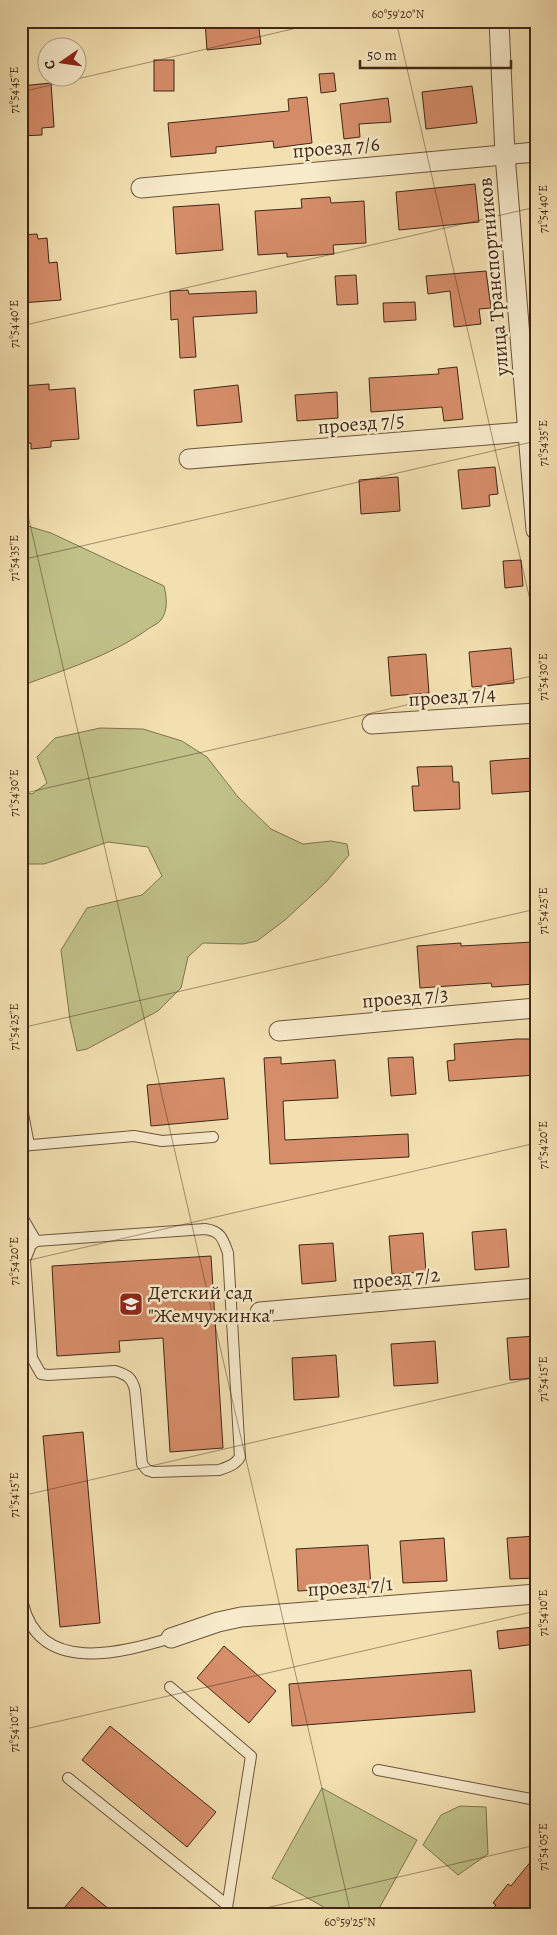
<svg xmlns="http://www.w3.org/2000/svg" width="557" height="1935" viewBox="0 0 557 1935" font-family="Alegreya,serif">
<rect width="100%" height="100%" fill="#f3e0b1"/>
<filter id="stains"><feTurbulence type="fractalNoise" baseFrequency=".004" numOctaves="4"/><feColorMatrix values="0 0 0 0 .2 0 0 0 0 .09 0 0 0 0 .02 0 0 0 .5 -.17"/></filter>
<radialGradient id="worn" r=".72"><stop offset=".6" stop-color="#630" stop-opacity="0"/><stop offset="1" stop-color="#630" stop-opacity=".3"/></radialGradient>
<g fill="#c0c188" stroke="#807450">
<path d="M21,524L51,533L164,586C167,597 168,611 161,620C158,624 152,626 148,629C111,656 63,670 21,686Z"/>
<polygon points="100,728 143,729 182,741 207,757 238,797 271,829 303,844 331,841 347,844 349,855 326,882 285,920 257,941 243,944 203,943 188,957 181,988 158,1011 87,1049 77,1051 70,1020 61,950 87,908 142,895 162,876 148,847 108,842 44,864 21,864 21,792 32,794 47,783 37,757 55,738"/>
<polygon points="322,1788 417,1840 376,1914 336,1914 272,1878"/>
<polygon points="460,1806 486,1807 488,1854 458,1875 423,1845 441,1815"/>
</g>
<g fill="#d68d6a" stroke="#412718">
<polygon points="205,21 258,21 261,44 207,50"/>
<rect x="154" y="60" width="20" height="31"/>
<polygon points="334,73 336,91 321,93 319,74"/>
<polygon points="51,83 54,127 42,128 42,135 21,136 21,86"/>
<polygon points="472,86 477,123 426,129 422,92"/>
<polygon points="307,97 312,143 274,148 273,141 216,147 216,153 171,157 168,123 289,111 288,99"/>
<polygon points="388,98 391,122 359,124 360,137 344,139 340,104"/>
<polygon points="475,184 479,222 399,230 396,192"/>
<polygon points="330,197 331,203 364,201 366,243 333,245 334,254 287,257 287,253 258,255 255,211 302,208 301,199"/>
<polygon points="219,204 223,250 176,254 173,207"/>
<polygon points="37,234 38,239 47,238 49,263 57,262 61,300 21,303 21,235"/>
<polygon points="486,271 491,308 479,309 481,324 454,327 450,291 428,294 426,276"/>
<polygon points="356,275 358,304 337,305 335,276"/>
<polygon points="188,290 189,294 256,291 257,313 193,317 196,357 180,358 178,319 171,320 170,291"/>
<polygon points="415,302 416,320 384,322 383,303"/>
<polygon points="457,367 463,419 444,421 442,407 371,412 369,378 439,374 438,369"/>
<polygon points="49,384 49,390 75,388 79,439 51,441 51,447 31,449 31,443 21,444 21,386"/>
<polygon points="238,385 242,422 197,426 194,390"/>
<polygon points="337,392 338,418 297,421 295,395"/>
<polygon points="495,467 498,494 489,495 490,506 462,509 458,470"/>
<polygon points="398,477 400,511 361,514 359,480"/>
<polygon points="521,560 523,586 505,588 503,561"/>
<polygon points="511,648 514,683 472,687 469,652"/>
<polygon points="426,654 429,693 391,696 388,657"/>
<polygon points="532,758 535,791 492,794 490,761"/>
<polygon points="452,766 453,782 459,782 460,809 414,811 412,786 419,786 417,767"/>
<polygon points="533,942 535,984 492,987 491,983 420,988 417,946 461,943 461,946"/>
<polygon points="517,1039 536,1039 536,1075 449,1081 447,1061 455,1060 454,1044"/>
<polygon points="281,1057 281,1064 335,1060 338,1098 283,1101 285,1140 408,1134 409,1157 270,1164 264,1058"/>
<polygon points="413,1057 416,1094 391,1096 388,1058"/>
<polygon points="224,1078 228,1119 151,1126 147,1085"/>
<polygon points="506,1229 509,1267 475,1270 472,1232"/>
<polygon points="423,1233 426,1272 392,1274 389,1236"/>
<polygon points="333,1243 336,1281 302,1284 299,1245"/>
<polygon points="211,1256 223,1448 170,1452 163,1338 119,1341 120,1352 57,1356 52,1266"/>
<polygon points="536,1336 536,1378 510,1380 507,1338"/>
<polygon points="435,1341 438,1383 394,1386 391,1344"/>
<polygon points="336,1355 339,1397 294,1400 292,1358"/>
<polygon points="83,1432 100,1623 60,1627 43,1436"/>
<polygon points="536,1536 536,1578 510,1579 507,1538"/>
<polygon points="444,1538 447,1581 403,1583 400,1541"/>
<polygon points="368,1545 371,1587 298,1591 296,1549"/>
<polygon points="533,1627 535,1644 499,1649 497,1631"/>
<polygon points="224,1646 276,1691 249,1723 197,1678"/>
<polygon points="471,1670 475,1712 292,1726 289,1684"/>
<polygon points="110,1726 216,1812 187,1847 82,1760"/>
<polygon points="536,1855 536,1914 489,1914 496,1905 493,1903 508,1884 511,1886"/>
<polygon points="82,1887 115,1914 59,1914"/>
</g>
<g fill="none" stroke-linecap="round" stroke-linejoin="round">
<g stroke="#6e553e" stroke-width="12">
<g id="lane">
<polyline points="21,1103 29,1145"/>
<polyline points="21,1146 134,1136 162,1141 213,1137"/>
<polyline points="21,1215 36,1241"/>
<path d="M205,1229C221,1231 223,1239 228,1253L240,1457C235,1465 228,1467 219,1470L153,1472L147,1470L142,1464L135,1390C132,1378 128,1375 115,1371L48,1375L41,1374L32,1358L25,1260L31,1245L36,1241Z"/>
<path d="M21,1581C22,1588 21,1596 23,1604C40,1675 121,1653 171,1638"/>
<polyline points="170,1687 251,1756 226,1914"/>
<polyline points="378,1770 536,1800"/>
<polyline points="68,1778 227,1905"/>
</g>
</g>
<g stroke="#6e553e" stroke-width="21">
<g id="street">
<polyline points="499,21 505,155 536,530"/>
<polyline points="141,188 536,152"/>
<polyline points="189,459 536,431"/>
<polyline points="372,724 536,713"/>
<polyline points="279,1031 536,1008"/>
<polyline points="260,1312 536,1288"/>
<polyline points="171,1638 218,1622 241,1617 536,1594"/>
</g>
</g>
<use href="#lane" stroke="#f7ebcc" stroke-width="10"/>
<use href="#street" stroke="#f7ebcc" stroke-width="19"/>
</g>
<path fill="none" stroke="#412718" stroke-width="1" stroke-opacity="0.45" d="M396,21L536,626M21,92L327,21M21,326L536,207M21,485L351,1914M21,560L536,441M21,794L536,675M21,1028L536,909M21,1262L536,1143M21,1496L536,1377M21,1730L536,1611M240,1914L536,1845"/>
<defs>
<g id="school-square" transform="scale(1.25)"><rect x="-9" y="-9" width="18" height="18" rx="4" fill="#8f2418" stroke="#f7ebcc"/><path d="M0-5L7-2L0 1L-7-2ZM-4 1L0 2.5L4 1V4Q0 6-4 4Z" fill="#fff"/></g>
</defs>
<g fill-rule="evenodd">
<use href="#school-square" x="131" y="1304"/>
</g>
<g text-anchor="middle" stroke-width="5" stroke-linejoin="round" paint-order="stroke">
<g font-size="20" fill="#412718" stroke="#f7ebcc">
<text transform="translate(336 147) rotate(-5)" y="7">проезд 7/6</text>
<text transform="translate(493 277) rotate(-95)" y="7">улица Транспортников</text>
<text transform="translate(361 423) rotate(-5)" y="7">проезд 7/5</text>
<text transform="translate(452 696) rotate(-4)" y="7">проезд 7/4</text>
<text transform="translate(405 997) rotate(-5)" y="7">проезд 7/3</text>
<text transform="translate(396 1278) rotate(-5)" y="7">проезд 7/2</text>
<text transform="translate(350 1586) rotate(-4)" y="7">проезд 7/1</text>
</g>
<g font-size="20" fill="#412718" stroke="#f7ebcc" text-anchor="start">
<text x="148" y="1299">Детский сад<tspan x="148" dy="23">"Жемчужинка"</tspan></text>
</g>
</g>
<rect width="557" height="1935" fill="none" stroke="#f3e0b1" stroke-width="55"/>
<g transform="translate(62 62) rotate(257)"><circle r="24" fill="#f7ebcc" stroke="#ae9d84"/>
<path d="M0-4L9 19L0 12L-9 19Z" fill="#8f2418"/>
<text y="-8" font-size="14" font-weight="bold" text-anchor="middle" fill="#412718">С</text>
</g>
<path d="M360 60v8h151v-8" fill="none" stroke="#412718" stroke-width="2.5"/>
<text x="367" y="60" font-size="15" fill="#412718" stroke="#f7ebcc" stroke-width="4" paint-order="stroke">50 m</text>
<rect x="28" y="28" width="502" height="1880" fill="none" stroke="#412718" stroke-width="2"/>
<g font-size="12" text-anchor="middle" fill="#412718">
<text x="398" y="18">60°59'20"N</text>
<text transform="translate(14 90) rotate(-90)" y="4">71°54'45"E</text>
<text transform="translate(543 209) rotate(-90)" y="4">71°54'40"E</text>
<text transform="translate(14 324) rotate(-90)" y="4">71°54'40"E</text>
<text transform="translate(543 443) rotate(-90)" y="4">71°54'35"E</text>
<text transform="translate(14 558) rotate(-90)" y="4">71°54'35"E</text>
<text transform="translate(543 677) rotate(-90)" y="4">71°54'30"E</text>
<text transform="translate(14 793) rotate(-90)" y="4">71°54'30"E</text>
<text transform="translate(543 911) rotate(-90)" y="4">71°54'25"E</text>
<text transform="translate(14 1027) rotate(-90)" y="4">71°54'25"E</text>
<text transform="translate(543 1145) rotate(-90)" y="4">71°54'20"E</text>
<text transform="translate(14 1261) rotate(-90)" y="4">71°54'20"E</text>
<text transform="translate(543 1379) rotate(-90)" y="4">71°54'15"E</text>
<text transform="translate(14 1495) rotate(-90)" y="4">71°54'15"E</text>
<text transform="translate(543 1613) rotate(-90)" y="4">71°54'10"E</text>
<text transform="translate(14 1729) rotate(-90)" y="4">71°54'10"E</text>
<text transform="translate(543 1847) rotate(-90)" y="4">71°54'05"E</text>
<text x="350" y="1926">60°59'25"N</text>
</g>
<rect width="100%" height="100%" filter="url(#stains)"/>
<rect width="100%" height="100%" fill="url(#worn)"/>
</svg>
